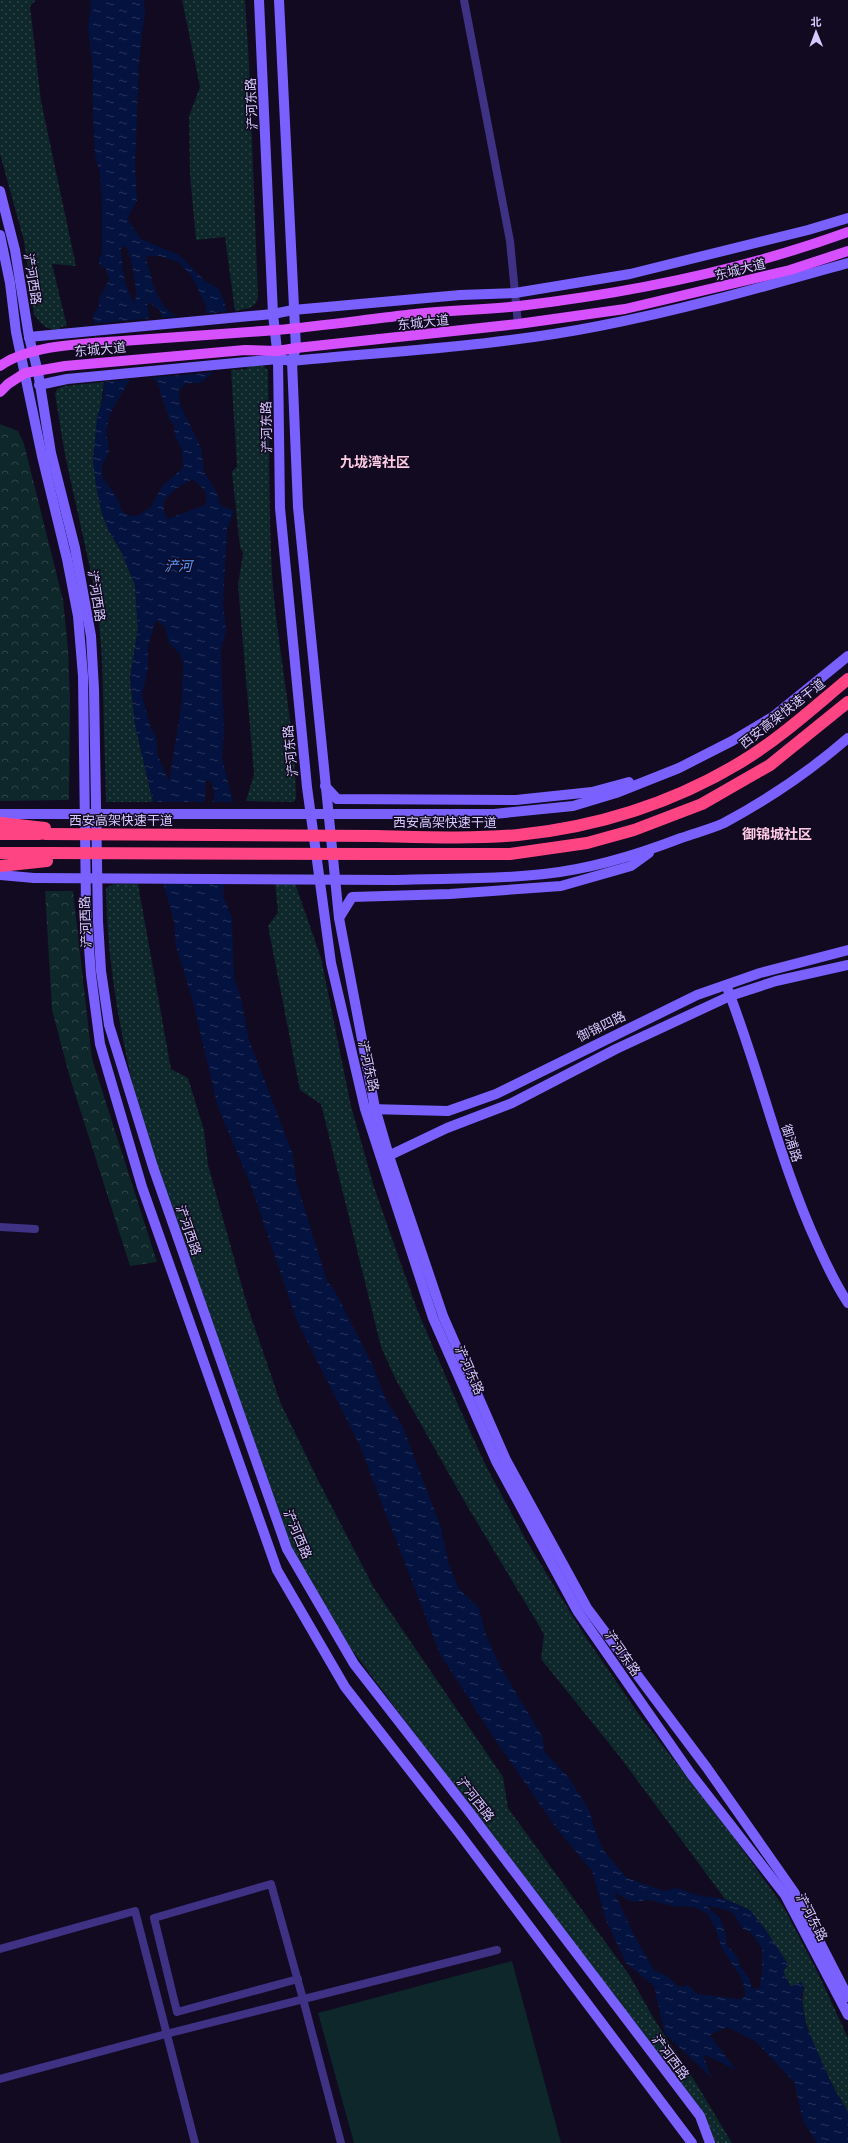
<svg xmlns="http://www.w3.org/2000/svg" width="848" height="2143" viewBox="0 0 848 2143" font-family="Arial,'Noto Sans SC',sans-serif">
<defs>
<pattern id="forest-crowns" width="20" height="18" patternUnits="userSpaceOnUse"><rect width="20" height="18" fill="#0d272a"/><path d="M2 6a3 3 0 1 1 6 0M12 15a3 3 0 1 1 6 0" fill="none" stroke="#30454a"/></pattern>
<pattern id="park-dots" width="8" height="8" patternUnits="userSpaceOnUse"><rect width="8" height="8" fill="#0d272a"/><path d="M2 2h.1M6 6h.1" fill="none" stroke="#30454a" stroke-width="1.8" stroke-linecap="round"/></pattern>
<pattern id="water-ripples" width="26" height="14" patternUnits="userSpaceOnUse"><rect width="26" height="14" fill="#04123f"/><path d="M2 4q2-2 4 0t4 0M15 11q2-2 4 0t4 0" fill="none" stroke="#28335c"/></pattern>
</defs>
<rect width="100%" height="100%" fill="#110a20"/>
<g fill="url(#forest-crowns)">
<polygon points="0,424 18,431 24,444 63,600 68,648 70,697 69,800 0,801"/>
<polygon points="45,891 73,891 92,1059 157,1262 130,1266 70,1078 52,1010"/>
</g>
<g fill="url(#park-dots)">
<path d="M0,0H36L30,6L41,101L76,266L52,264L67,326L60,327L61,330C48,331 41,325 34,314L24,241L0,154Z"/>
<polygon points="182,0 245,0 249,63 258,297 256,303 250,308 235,311 225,237 196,240 190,175 189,116 200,87"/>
<path d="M254,365L263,366L268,370V377C270,447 268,517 273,587C279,658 295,727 296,798L294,802L246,801L254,774L238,585L243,553L240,547L232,472L237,466L231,370L247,369V366Z"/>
<polygon points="104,382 93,461 102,514 109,531 121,551 135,585 138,629 130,678 135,724 153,802 106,802 102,659 97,600 65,455 55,394 57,389 64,386"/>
<path d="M275,883H295L321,958L351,1106L374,1187L418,1312L459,1407L486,1466L526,1540L583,1633L640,1716L733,1836L783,1906L817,1971L848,2038V2112C831,2084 795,2019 804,1988L801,1982L791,1987L750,1910L725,1899L620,1757L541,1659L544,1634L466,1504L396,1380L381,1347L321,1104L300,1090L268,926L278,912Z"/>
<path d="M114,884H138L171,1069L188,1078L204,1130L208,1165L248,1308L281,1404L320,1484L374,1588L503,1777L508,1808L630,1976L654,2019L696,2083L732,2143H712L682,2091L334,1626L285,1544L139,1112C121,1038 107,964 106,888Z"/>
</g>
<polygon fill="#0d272a" points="512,1961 561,2143 354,2143 318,2013"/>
<path fill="url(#water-ripples)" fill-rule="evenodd" d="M91,0H144L145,11L139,61L135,165L137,201L127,219L141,239L179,255L205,281L219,289L225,304L227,317L214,372L200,383H187L179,390L180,404L201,448L204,472L217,493L220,505L234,511L227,529L223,604L226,630L221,650L224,733L222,758L233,802L223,896L232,918L234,978L241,999L249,1040L292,1152L296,1181L327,1281L335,1291L373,1366L385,1398L403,1427L440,1525L449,1565L459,1589L479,1608L486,1635L501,1668L542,1736L545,1752L569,1778L589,1810L594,1827L604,1851L627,1878L664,1891L677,1888L697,1895L725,1899L750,1910L765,1929L788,1964L783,1973L791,1987L801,1982L804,1988L801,1997L806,2026L833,2087L848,2112V2143H817L803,2121L794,2082L755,2041L727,2027L710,2035L736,2070L703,2054L711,2077L665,2034L654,1986L626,1963L606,1920L592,1871L557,1829L494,1738L440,1654L359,1444L297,1321L251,1186L218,1107L193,1002L176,946L174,922L163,883L153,802L135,724L130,678L138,629L135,585L121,551L109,531L102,514L96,486L93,461L97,417L103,399L106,362L102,341L94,324L93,315L99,306V299L109,280L106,269L101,266L98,261L102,253V205L100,173L95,156L93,118L92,61L88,30ZM121,247H127C132,266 138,284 135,303C123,287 122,266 121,247ZM146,256H160L178,262L191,275L206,306L207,319C174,321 161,312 152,280C150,271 147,265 146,256ZM147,301L161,312V324L150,321ZM138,372L157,381L169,419L174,425L175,437L182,449L183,468L163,485L150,508L137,516L128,515L122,511L118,499L102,477V467L109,451L106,431L110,414L129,381ZM192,479C201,487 210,491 205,505L168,519L164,512V500L177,488ZM156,620L165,627L169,643L180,654L183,661L182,701L169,782L157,753L156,737L150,726L142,695L148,668V646ZM206,781H211L215,795L208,821H204ZM614,1892L632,1902L649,1900L673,1906L694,1907L708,1914L716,1930L722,1949L740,1976L744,1986L745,1996L740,1999L697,1994L689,1986H678L668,1977L654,1970L633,1933ZM706,1906L719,1908L732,1912L743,1929L751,1933L762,1948V1974L759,1989L752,1988L749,1978L742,1969L736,1955L727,1945L725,1932L720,1918Z"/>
<g fill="#110a20">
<polygon points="229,311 227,348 222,365 217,372 146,378 138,374 133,379 102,382 104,362 100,342 92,324 152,318 159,321 159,318 183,316 205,317 204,314"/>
<polygon points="151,802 207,802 206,818 211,802 235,802 236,829 226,883 161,883 157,867"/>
</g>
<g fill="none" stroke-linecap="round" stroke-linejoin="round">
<g stroke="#3f3184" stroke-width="8">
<polyline points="464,0 510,241 518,324"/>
<polyline points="0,1227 35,1229"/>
<polyline points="0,1949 135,1911 195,2143"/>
<polyline points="298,1979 177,2012 154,1918 271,1884 303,1999 341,2143"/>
<polyline points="0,2079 166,2034 497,1950"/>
</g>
<g stroke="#7a60ff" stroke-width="10">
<polyline points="259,0 273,314 278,359 280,508 307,787 331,963 365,1109 433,1318 496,1461 578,1612 691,1774 785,1895 848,2015"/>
<polyline points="279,0 295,328 296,348 292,361 298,507 339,918 375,1108 389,1156 443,1316 506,1460 587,1608 707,1768 794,1892 848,1997"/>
<polyline points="0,191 15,250 29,337 38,372 51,453 75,548 91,636 94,689 98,921 101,971 109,1025 153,1167 287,1549 354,1664 467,1809 700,2116 710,2143"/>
<polyline points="0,235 10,283 16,332 42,456 67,559 78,616 83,676 86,906 91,975 100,1044 142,1187 277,1570 345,1687 459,1833 692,2143"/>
<polyline points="29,337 273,314 293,310 460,295 515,293 630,274 808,230 848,218"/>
<path d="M39,385L67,379L278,359L292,361C394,351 498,346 599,326C683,310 766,286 848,263"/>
<polyline points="325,786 337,799 516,800 592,792 629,782"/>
<polyline points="0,814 26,814"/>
<polyline points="360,814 494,814 573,806 616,793 679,768 732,741 774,716 848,656"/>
<polyline points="0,875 34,878"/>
<path d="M391,880C442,878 493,880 544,874C592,869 637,855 681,838C695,833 711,829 724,823C769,799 810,771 848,738"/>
<polyline points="339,918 352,897 450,894 561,886 631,866 649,853"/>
<path d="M728,990C761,1075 780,1164 818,1246C827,1266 836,1285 848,1303"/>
<polyline points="369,1109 448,1111 496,1094 697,995 760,973 848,950"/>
<polyline points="384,1158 447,1128 512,1103 616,1049 730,996 776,981 848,965"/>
</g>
<g stroke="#d650ff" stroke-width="10">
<path d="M0,366C31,344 85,344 122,341C173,337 225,334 277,330C323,326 369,319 415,314C450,310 484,310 519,306C630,293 743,270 848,232"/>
<polyline points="0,392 8,384 25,373 65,366 245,350 277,351 296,348 518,324 625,309 790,270 848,251"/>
</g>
<g stroke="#ff4484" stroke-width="12">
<polyline points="0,823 45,828"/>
<polyline points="0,834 40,834"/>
<path d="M376,836C423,837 471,839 518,835C596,827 673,803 741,762C779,739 813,708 848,679"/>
<polyline points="0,853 47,853"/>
<polyline points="375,854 510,854 587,843 634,830 702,804 770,765 848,702"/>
<polyline points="0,866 47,861"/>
</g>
<g stroke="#7a60ff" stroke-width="10">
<polyline points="26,814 360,814"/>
<polyline points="34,878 391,880"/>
</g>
<g stroke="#ff4484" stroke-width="12">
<polyline points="45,834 376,836"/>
<polyline points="47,853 375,854"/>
</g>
</g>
<g text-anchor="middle" stroke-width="3" stroke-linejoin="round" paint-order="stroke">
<g font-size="13" fill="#d7c9ff" stroke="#110a20">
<text transform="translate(251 104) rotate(-92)" y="5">浐河东路</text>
<text transform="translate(740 269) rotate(-14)" y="5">东城大道</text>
<text transform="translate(33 279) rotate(81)" y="5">浐河西路</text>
<text transform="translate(423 322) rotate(-6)" y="5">东城大道</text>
<text transform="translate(100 349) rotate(-5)" y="5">东城大道</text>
<text transform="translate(266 427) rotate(-91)" y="5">浐河东路</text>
<text transform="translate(97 596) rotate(81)" y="5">浐河西路</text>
<text transform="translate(782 713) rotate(-38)" y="5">西安高架快速干道</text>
<text transform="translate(290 751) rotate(-96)" y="5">浐河东路</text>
<text x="121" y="825">西安高架快速干道</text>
<text x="445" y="827">西安高架快速干道</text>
<text transform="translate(85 922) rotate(-92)" y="5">浐河西路</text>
<text transform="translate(601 1026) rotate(-26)" y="5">御锦四路</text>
<text transform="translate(369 1066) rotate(77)" y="5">浐河东路</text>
<text transform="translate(792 1143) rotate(72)" y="5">御浦路</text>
<text transform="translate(189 1230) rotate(71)" y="5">浐河西路</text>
<text transform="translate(470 1370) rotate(66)" y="5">浐河东路</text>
<text transform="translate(298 1534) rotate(67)" y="5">浐河西路</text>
<text transform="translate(623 1653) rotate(55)" y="5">浐河东路</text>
<text transform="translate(476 1799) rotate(52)" y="5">浐河西路</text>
<text transform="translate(812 1917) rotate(62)" y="5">浐河东路</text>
<text transform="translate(671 2057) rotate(53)" y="5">浐河西路</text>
</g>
<g font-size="14" font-weight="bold" fill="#ffcbe5" stroke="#110a20">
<text x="375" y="467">九垅湾社区</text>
<text x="777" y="839">御锦城社区</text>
</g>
<g font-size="14" font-style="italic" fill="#579aff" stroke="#110a20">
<text x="178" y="571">浐河</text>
</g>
</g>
<g transform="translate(816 32) rotate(359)" stroke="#110a20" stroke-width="3" paint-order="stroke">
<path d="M0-3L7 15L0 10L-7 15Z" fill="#d7c9ff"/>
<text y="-6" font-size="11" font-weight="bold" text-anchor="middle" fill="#d7c9ff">北</text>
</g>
</svg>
